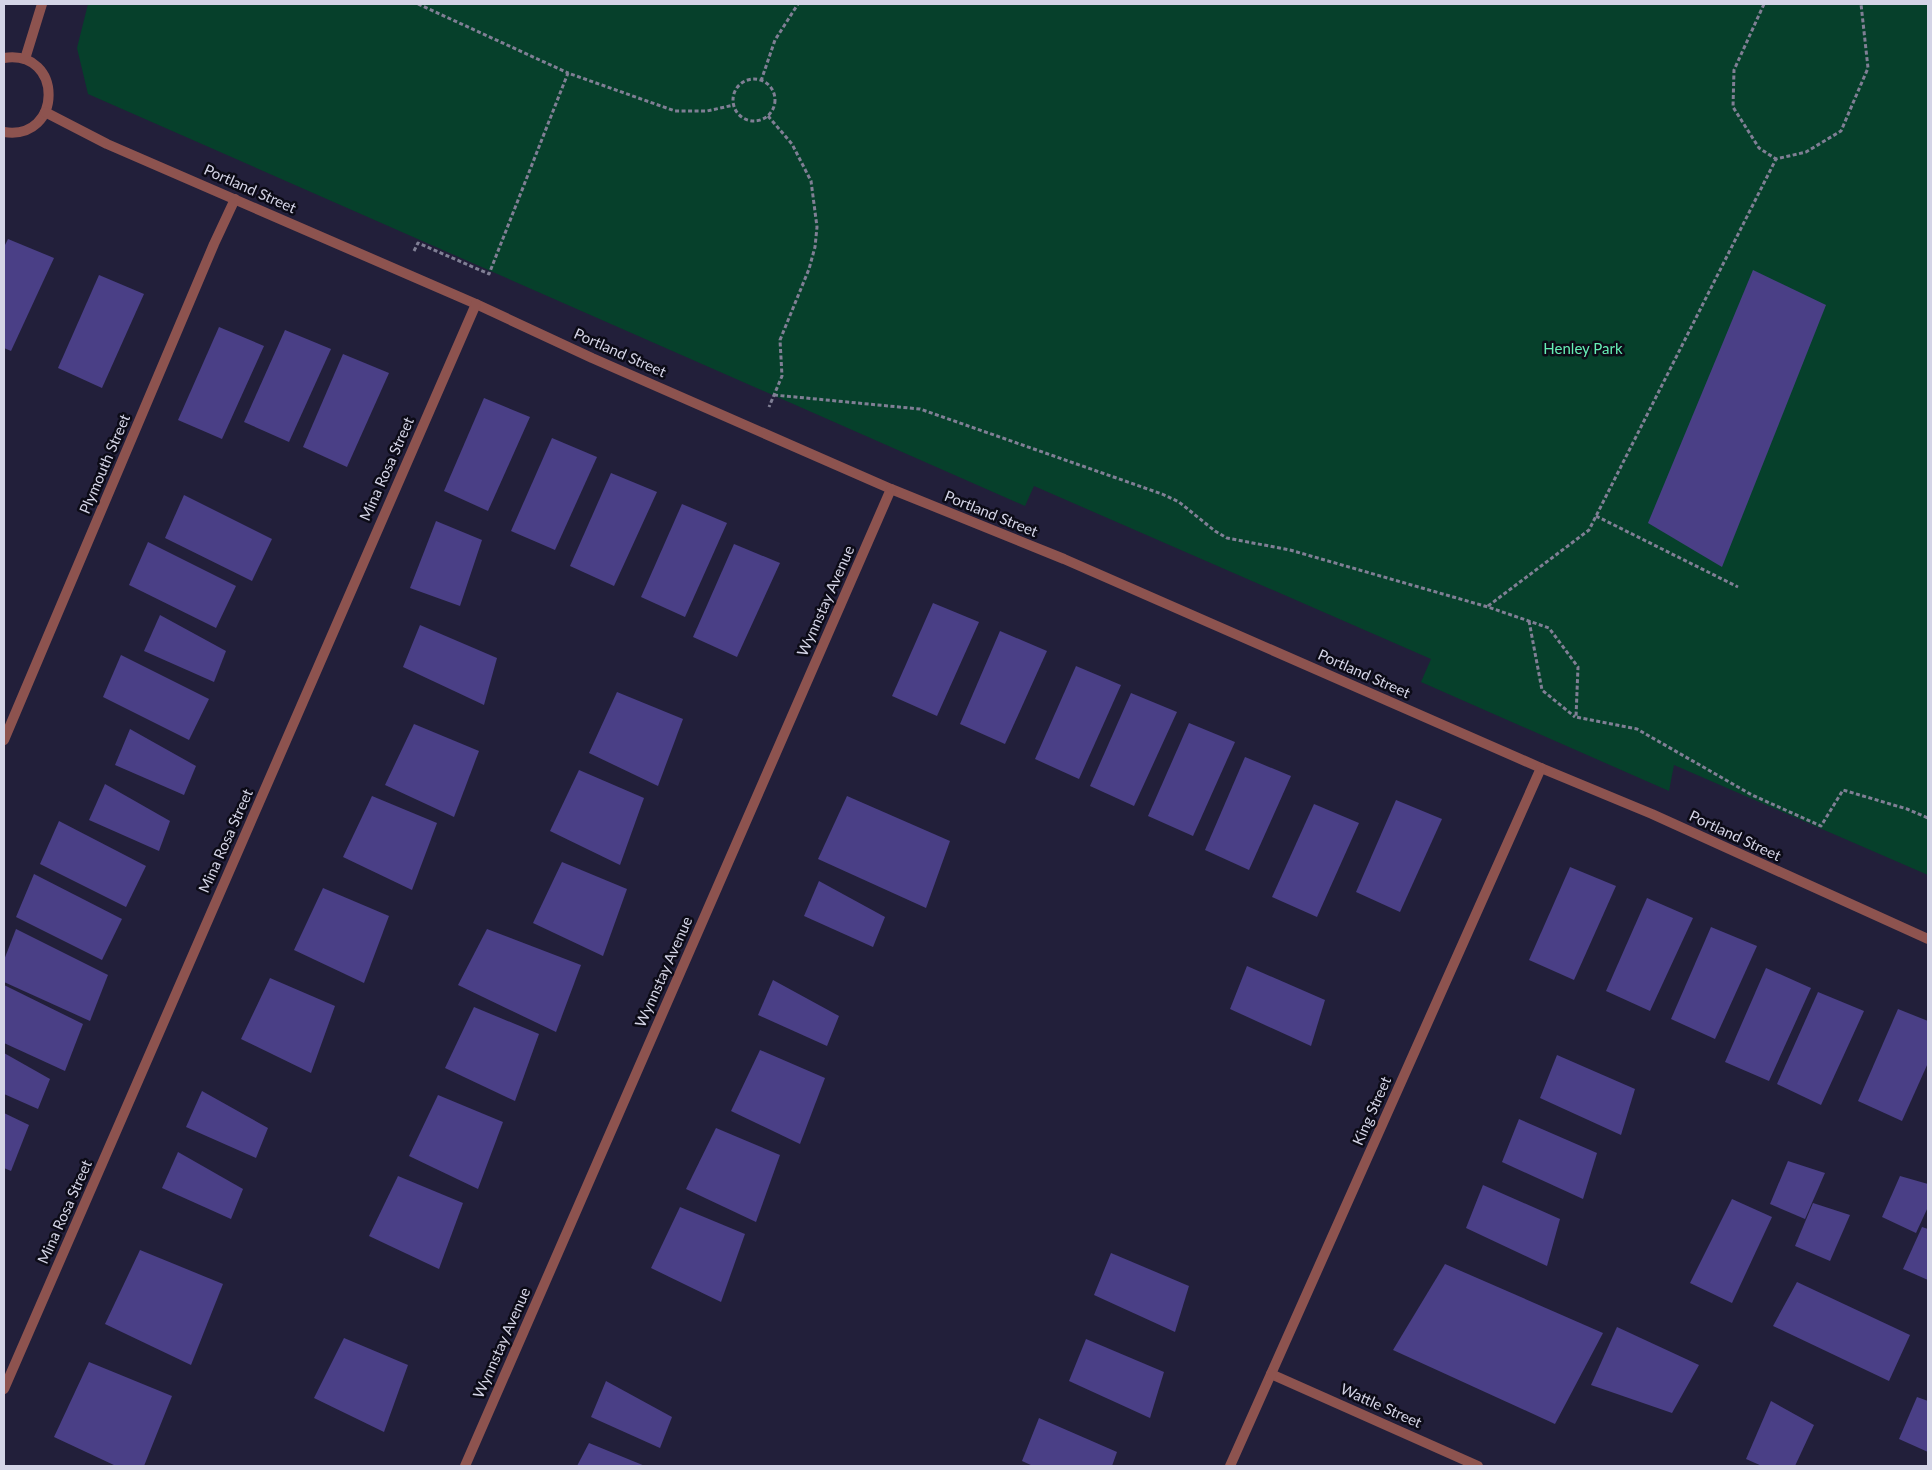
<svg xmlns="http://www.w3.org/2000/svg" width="1932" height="1470" viewBox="0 0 1932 1470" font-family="Lato,sans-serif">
<rect width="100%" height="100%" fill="#221f3a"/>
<polygon fill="#06402b" points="88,4 1928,4 1928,875 1674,765 1669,791 1421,682 1431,659 1034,486 1025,506 88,94 77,48"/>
<g fill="#4a3f86">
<polygon points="8,239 54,258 11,351 4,348 4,247"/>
<polygon points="1753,270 1826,305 1722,567 1648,523"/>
<polygon points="99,275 144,294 102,388 58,368"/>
<polygon points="219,327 264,346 222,439 178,420"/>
<polygon points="285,330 331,349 289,442 244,422"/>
<polygon points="343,354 389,373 347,467 303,447"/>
<polygon points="484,398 530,417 488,511 444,491"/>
<polygon points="552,438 597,457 555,550 511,531"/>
<polygon points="611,473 657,492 614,586 570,566"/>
<polygon points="184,495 272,539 252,581 165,538"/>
<polygon points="682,504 727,523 685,617 641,597"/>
<polygon points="436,521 482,540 460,606 410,588"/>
<polygon points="148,542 236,586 216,628 129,585"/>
<polygon points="734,544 780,563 737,657 693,637"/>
<polygon points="933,603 979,622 937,716 892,696"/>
<polygon points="160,615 226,651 214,682 144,651"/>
<polygon points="420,625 497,658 484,705 403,667"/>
<polygon points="1000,631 1047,651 1005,744 960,724"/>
<polygon points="121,655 209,699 189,740 103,697"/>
<polygon points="1076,666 1121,685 1079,779 1035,759"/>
<polygon points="617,692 683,719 658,786 589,753"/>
<polygon points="1131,693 1177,712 1134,806 1090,786"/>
<polygon points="1189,723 1235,742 1193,836 1148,816"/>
<polygon points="414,724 479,751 454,817 385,785"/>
<polygon points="130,729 196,766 184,795 115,765"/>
<polygon points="1245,757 1291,776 1249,870 1205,850"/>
<polygon points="579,770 644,798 620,865 550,831"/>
<polygon points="105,784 170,821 159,851 89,820"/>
<polygon points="372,796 437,823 412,890 343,857"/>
<polygon points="847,796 950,841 926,908 818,859"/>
<polygon points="1396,800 1442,819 1400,912 1356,892"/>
<polygon points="1314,804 1359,823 1317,917 1272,897"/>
<polygon points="59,821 146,866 126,907 40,864"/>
<polygon points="562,862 627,889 603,956 533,923"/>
<polygon points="1570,867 1616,886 1574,980 1529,960"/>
<polygon points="34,874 122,919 102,960 16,917"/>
<polygon points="819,881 885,917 873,947 804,916"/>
<polygon points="323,888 389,916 364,983 294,950"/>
<polygon points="1647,898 1693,918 1650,1011 1606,991"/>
<polygon points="1711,927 1757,946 1715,1039 1671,1019"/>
<polygon points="16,929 108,975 90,1021 4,982 4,960"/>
<polygon points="487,929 581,965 556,1032 458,985"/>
<polygon points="1247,966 1325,1000 1311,1046 1230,1009"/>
<polygon points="1766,968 1811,988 1769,1081 1725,1062"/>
<polygon points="270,978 335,1006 311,1073 241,1039"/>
<polygon points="773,980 839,1016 827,1046 758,1015"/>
<polygon points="4,985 83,1024 65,1071 4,1043"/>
<polygon points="1818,992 1864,1011 1821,1105 1777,1084"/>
<polygon points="474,1007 539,1034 515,1101 445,1068"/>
<polygon points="1898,1009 1928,1021 1928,1063 1902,1121 1858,1101"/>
<polygon points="760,1050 825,1078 800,1144 731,1111"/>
<polygon points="4,1053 50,1079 38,1109 4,1094"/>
<polygon points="1557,1055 1635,1089 1621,1135 1540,1098"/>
<polygon points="202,1091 268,1128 256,1158 186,1127"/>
<polygon points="438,1095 503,1122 478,1189 409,1156"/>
<polygon points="4,1113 29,1125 11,1171 4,1168"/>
<polygon points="1519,1119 1597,1153 1583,1199 1502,1162"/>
<polygon points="716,1128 780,1155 756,1222 686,1189"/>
<polygon points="178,1152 243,1189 231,1219 162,1188"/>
<polygon points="1788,1161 1825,1173 1805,1219 1770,1204"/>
<polygon points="398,1176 463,1203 439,1269 369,1236"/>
<polygon points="1900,1176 1928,1184 1928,1207 1916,1233 1882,1217"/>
<polygon points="1483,1185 1560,1219 1547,1266 1466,1228"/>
<polygon points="1732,1199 1772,1217 1732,1303 1690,1283"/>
<polygon points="1813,1203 1850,1215 1830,1261 1795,1246"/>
<polygon points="680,1207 745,1234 721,1302 651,1268"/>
<polygon points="1922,1227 1928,1229 1928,1280 1903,1269"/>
<polygon points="140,1250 223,1284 191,1365 105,1324"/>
<polygon points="1111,1253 1189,1286 1175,1332 1094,1295"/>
<polygon points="1445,1264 1603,1333 1555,1424 1393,1350"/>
<polygon points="1797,1282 1910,1335 1889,1381 1773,1326"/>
<polygon points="1617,1327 1699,1365 1672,1413 1591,1385"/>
<polygon points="344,1338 408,1365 384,1432 314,1398"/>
<polygon points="1086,1339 1164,1372 1150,1418 1069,1381"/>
<polygon points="89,1362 172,1396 144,1466 116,1466 54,1437"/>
<polygon points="606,1381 672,1417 660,1448 591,1417"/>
<polygon points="1917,1397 1928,1401 1928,1452 1899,1439"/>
<polygon points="1771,1401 1814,1425 1795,1466 1762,1466 1746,1459"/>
<polygon points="1039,1418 1117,1452 1112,1466 1033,1466 1022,1461"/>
<polygon points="589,1443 645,1466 577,1466"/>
</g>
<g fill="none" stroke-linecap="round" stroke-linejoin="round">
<g stroke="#807f95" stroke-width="3" stroke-dasharray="4 2.5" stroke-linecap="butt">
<polyline points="418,4 568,73"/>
<polyline points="1764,4 1734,70 1733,107 1759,148 1776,159"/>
<circle cx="754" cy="100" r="21"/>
<polyline points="761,81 775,40 798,4"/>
<polyline points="768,116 792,144 811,181 817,227 815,247 809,269 780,340 782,376 769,407"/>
<polyline points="414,251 418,243 489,274 568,73 675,111 707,111 734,105"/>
<polyline points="774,395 920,409 1162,494 1179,502 1215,531 1227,538 1290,550 1488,607 1549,628 1578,667 1576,717 1637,729 1752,795 1821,826 1843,790 1907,809 1928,818"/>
<polyline points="1596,516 1738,587"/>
<polyline points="1488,606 1589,530 1776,159 1806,152 1841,131 1868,68 1861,4"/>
<polyline points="1529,621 1542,690 1575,717"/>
</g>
<g stroke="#8d534f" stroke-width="10">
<path d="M4,58C64,49 63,141 4,132"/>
<polyline points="25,59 42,4"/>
<polyline points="45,112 107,144 476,304 592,358 891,489 1064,559 1541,768 1652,814 1928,939"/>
<polyline points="4,740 214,244 235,199"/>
<polyline points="1271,1374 1478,1466"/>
<polyline points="4,1389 476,304"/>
<polyline points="465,1466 891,489"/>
<polyline points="1230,1466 1541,768"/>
</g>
</g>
<g text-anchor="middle" stroke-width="5" stroke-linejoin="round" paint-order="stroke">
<g font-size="15" fill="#d4d4e6" stroke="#0c0b17">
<text transform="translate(250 189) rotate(24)" y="5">Portland Street</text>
<text transform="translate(620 353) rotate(24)" y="5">Portland Street</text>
<text transform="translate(105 464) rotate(-67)" y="5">Plymouth Street</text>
<text transform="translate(387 469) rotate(-66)" y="5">Mina Rosa Street</text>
<text transform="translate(991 514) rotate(22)" y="5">Portland Street</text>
<text transform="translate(826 601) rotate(-66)" y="5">Wynnstay Avenue</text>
<text transform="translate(1364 674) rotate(24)" y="5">Portland Street</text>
<text transform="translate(1735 836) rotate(25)" y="5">Portland Street</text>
<text transform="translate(226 841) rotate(-66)" y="5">Mina Rosa Street</text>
<text transform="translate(664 972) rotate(-66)" y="5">Wynnstay Avenue</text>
<text transform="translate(1372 1111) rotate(-66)" y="5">King Street</text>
<text transform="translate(65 1212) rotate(-66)" y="5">Mina Rosa Street</text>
<text transform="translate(502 1343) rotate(-66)" y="5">Wynnstay Avenue</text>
<text transform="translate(1381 1406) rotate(24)" y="5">Wattle Street</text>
</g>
<g font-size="15" fill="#67eeb6" stroke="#0c0b17">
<text x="1583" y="354">Henley Park</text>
</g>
</g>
<rect width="1932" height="1470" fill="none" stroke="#d4d4e6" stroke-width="10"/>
</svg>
